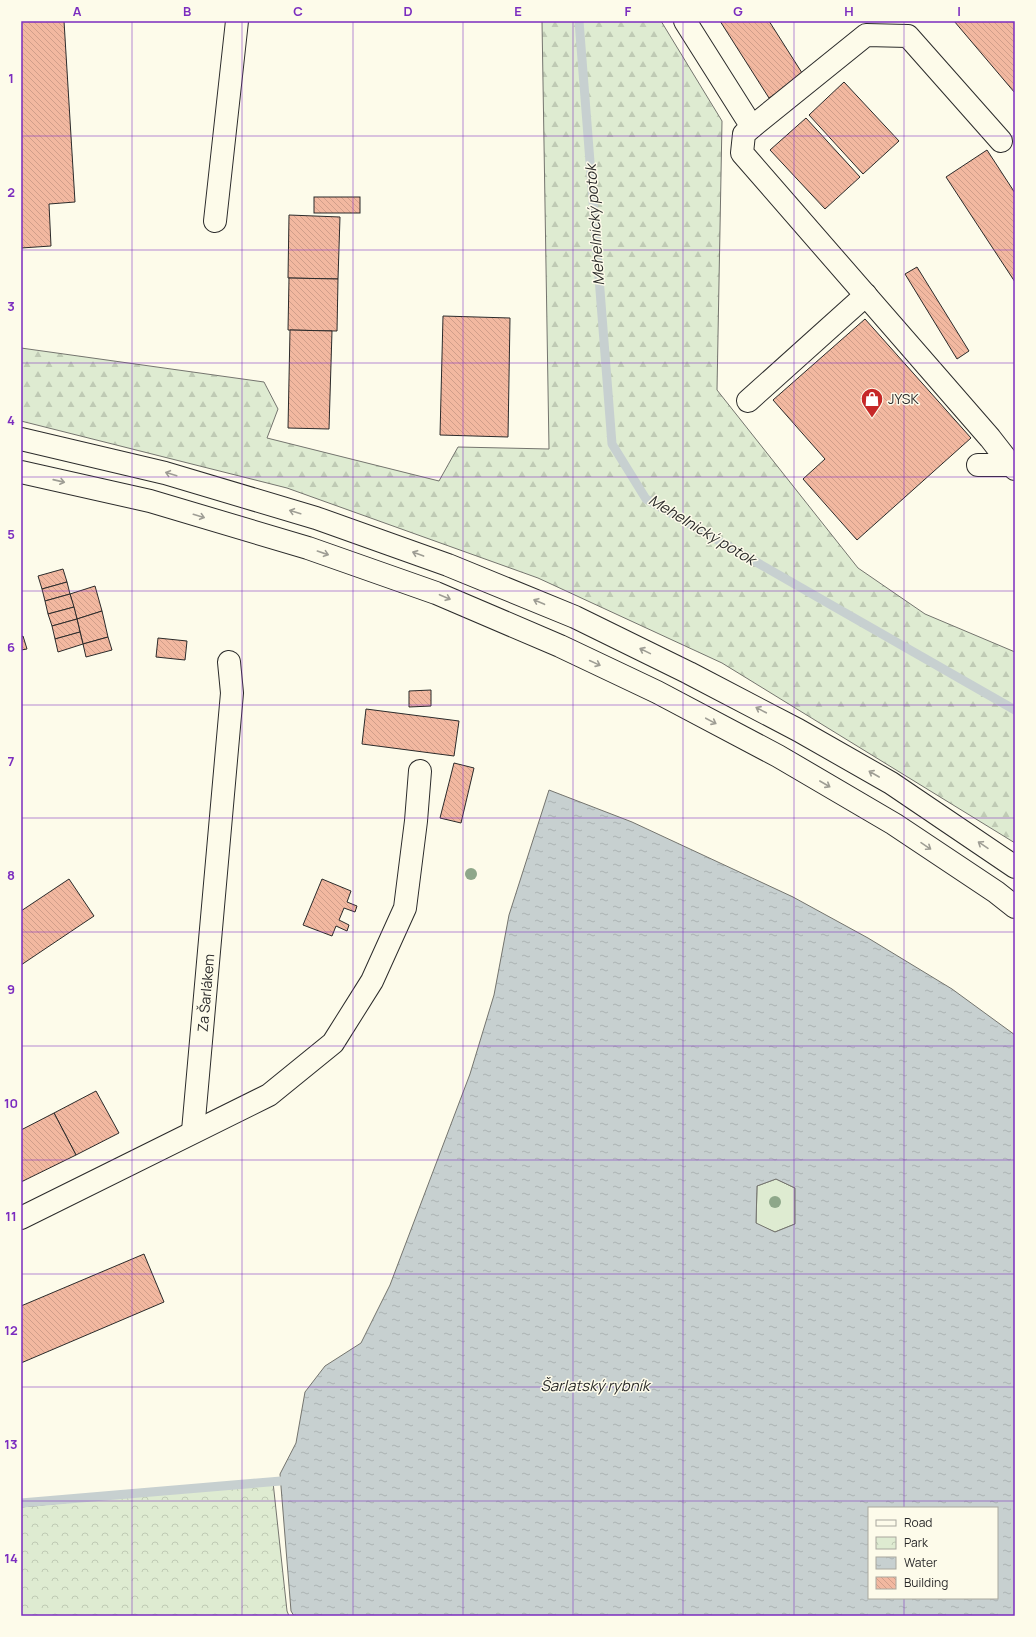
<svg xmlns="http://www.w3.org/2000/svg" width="1036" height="1637" viewBox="0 0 1036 1637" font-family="Manrope,sans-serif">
<defs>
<pattern id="forest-firs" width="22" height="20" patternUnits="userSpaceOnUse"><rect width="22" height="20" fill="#deebd1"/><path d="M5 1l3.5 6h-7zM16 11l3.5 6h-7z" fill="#bfcab4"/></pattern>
<pattern id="park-crowns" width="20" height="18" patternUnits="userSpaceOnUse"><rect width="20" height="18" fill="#deebd1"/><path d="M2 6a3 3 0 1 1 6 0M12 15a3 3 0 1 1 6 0" fill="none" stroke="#bfcab4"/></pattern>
<pattern id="water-ripples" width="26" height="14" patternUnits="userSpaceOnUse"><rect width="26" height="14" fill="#c7d0d0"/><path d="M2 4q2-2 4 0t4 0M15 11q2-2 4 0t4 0" fill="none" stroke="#abb3b3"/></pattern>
<pattern id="building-back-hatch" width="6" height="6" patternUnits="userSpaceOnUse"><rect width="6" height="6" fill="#f2b8a0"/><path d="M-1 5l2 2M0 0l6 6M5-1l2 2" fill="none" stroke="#d09e8a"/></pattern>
</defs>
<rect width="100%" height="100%" fill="#fdfbea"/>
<polygon fill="#deebd1" stroke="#74746e" points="776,1179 795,1188 795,1224 775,1232 756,1224 757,1186"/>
<polygon fill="url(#forest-firs)" stroke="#74746e" points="542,21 661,21 722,121 717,390 858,568 925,614 1015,652 1015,843 722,663 538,578 287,488 21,421 21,348 264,382 278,409 267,438 439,481 458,447 549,449"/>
<polygon fill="url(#park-crowns)" stroke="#74746e" points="273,1482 287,1611 289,1616 21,1616 21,1507"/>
<path fill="url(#water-ripples)" stroke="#74746e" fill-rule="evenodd" d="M549,790L632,822L793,897L868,938L952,989L1015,1035V1616H294L291,1611L280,1474L296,1443L305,1392L325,1366L361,1343L390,1285L470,1074L494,995L509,915ZM776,1179L795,1188V1224L775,1232L756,1223L757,1186ZM869,1508H997V1598H869Z"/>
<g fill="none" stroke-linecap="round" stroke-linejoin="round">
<g stroke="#c7d0d0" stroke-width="9">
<polyline points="579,21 612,444 646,499 1015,710"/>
<polyline points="21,1503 293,1480"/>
</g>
</g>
<g fill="url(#building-back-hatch)" stroke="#2b2b2b">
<polygon points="21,21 64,21 75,202 49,204 51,246 21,248"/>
<polygon points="720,21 769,21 804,76 769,98"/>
<polygon points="954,21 1015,21 1015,93"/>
<polygon points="844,82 899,141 863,174 809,115"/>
<polygon points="806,118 860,177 825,209 770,150"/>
<polygon points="987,150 1015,193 1015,282 946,177"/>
<rect x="314" y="197" width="46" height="16"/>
<polygon points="289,215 340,217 338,279 288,278"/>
<polygon points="917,267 969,351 957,359 905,274"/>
<polygon points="289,278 338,279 337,331 288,330"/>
<polygon points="443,316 510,318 508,437 440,435"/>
<polygon points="865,319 971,438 857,540 803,479 825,459 773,400"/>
<polygon points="290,330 332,331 329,429 288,428"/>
<polygon points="63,569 67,582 42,589 38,576"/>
<polygon points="67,582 70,594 45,601 42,589"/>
<polygon points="95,586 102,611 77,619 70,594"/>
<polygon points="70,594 74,607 48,614 45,601"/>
<polygon points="74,607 77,619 52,626 48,614"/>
<polygon points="102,611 108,637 83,644 77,619"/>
<polygon points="77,619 80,632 55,639 52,626"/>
<polygon points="80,632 83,644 58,652 55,639"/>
<polygon points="23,636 27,649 21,650 21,637"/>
<polygon points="108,637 112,650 86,657 83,644"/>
<polygon points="158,638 187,641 185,660 156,657"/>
<polygon points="431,690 431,706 409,707 409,691"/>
<polygon points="366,709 459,721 454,756 362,744"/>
<polygon points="454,763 474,768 461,823 440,818"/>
<polygon points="69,879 94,916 21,965 21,911"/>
<polygon points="322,879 351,891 347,902 357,906 355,912 344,908 339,920 349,925 347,931 336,926 332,936 303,925"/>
<polygon points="96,1091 119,1133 76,1155 54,1113"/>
<polygon points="54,1113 76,1155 21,1182 21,1130"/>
<polygon points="144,1254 164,1302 21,1363 21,1306"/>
</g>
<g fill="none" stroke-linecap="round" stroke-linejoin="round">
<g stroke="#2b2b2b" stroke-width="24">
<g id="minor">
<polyline points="685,21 752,127 744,134 742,153 990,438 1011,465"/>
<polyline points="752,127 866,35 908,36 1001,141"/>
<polyline points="215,221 237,21"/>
<polyline points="748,401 866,295"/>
<polyline points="978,465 1011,465 1015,469"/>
<polyline points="193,1131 232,693 229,662"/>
<polyline points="21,1218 269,1095 333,1043 372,981 405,908 416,821 420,771"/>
</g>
</g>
<g stroke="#2b2b2b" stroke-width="24">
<g id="highway">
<polyline points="21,439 165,473 316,518 448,565 575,617 689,673 798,730 891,783 1015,867"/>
<polyline points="21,472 150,501 308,548 436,593 560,646 657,692 778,756 894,824 996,892 1015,907"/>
</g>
</g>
<use href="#minor" stroke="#fdfbea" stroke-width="22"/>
<use href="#highway" stroke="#fdfbea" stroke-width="22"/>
</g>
<g fill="#8ea78a">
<circle cx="471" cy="874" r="6"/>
<circle cx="775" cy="1202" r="6"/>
</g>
<defs><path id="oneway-shaft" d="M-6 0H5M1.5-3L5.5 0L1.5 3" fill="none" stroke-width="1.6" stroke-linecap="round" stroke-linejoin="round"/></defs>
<g stroke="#9e9d94">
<use href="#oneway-shaft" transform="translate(171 474) rotate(-163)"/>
<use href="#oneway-shaft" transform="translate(59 481) rotate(13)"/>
<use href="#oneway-shaft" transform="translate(295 512) rotate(-163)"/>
<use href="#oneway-shaft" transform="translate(199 516) rotate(17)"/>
<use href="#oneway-shaft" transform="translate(323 553) rotate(19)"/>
<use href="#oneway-shaft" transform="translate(418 554) rotate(-160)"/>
<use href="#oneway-shaft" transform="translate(445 597) rotate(23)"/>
<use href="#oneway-shaft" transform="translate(539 602) rotate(-157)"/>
<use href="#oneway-shaft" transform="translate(645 651) rotate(-154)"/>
<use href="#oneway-shaft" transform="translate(595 663) rotate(25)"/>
<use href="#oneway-shaft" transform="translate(761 710) rotate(-152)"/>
<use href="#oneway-shaft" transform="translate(711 721) rotate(28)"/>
<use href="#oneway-shaft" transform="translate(874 774) rotate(-150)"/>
<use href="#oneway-shaft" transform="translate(825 784) rotate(30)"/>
<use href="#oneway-shaft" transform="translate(983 845) rotate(-146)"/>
<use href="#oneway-shaft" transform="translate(926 846) rotate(34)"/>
</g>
<path fill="none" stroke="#7b2cbf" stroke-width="1" stroke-opacity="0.55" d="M132,21V1616M242,21V1616M353,21V1616M463,21V1616M573,21V1616M683,21V1616M794,21V1616M904,21V1508M21,136H1015M21,250H1015M21,363H1015M21,477H1015M21,591H1015M21,705H1015M21,818H1015M21,932H1015M21,1046H1015M21,1160H1015M21,1274H1015M21,1387H1015M21,1501H1015M904,1598V1616"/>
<defs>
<g id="shop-pin" transform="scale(1.15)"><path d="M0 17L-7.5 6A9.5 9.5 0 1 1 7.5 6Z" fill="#c62828" stroke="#fdfbea"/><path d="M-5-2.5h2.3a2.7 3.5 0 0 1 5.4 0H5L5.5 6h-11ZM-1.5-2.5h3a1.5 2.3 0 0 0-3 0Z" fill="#fff"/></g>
</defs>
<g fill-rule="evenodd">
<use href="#shop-pin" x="872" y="399"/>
</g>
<g text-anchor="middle" stroke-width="3" stroke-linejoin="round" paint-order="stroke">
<g font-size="14" fill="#2b2b2b" stroke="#fdfbea" text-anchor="start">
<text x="888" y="404">JYSK</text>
</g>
<g font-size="14" fill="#2b2b2b" stroke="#fdfbea">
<text transform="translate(206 993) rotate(-85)" y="5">Za Šarlákem</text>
</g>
<g font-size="15" font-style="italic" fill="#2b2b2b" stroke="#fdfbea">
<text transform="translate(595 225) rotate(-94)" y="5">Mehelnický potok</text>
<text transform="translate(702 530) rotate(31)" y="5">Mehelnický potok</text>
<text x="595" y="1391">Šarlatský rybník</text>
</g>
</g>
<rect width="1036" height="1637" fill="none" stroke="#fdfbea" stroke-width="44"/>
<rect x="868" y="1507" width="130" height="92" fill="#fdfbea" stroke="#a9a89e"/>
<rect x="876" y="1520" width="20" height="6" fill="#fdfbea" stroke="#a9a89e"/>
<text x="904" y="1527" font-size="12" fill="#2b2b2b">Road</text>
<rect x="876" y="1537" width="20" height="12" fill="url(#park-crowns)" stroke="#a9a89e"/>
<text x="904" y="1547" font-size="12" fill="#2b2b2b">Park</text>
<rect x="876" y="1557" width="20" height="12" fill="url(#water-ripples)" stroke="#a9a89e"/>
<text x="904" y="1567" font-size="12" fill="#2b2b2b">Water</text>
<rect x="876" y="1577" width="20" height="12" fill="url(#building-back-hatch)" stroke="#a9a89e"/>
<text x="904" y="1587" font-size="12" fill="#2b2b2b">Building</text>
<rect x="22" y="22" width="992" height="1593" fill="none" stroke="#7b2cbf" stroke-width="1.5"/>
<g font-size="13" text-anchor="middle" font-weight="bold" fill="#7b2cbf">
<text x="77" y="16">A</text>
<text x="187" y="16">B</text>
<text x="298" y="16">C</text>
<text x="408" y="16">D</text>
<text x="518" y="16">E</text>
<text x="628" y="16">F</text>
<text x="738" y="16">G</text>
<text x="849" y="16">H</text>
<text x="959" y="16">I</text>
<text x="11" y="83">1</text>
<text x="11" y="197">2</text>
<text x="11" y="311">3</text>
<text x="11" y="425">4</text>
<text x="11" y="539">5</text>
<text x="11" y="652">6</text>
<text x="11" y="766">7</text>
<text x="11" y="880">8</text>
<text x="11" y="994">9</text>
<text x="11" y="1108">10</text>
<text x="11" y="1221">11</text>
<text x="11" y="1335">12</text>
<text x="11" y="1449">13</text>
<text x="11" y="1563">14</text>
</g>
</svg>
